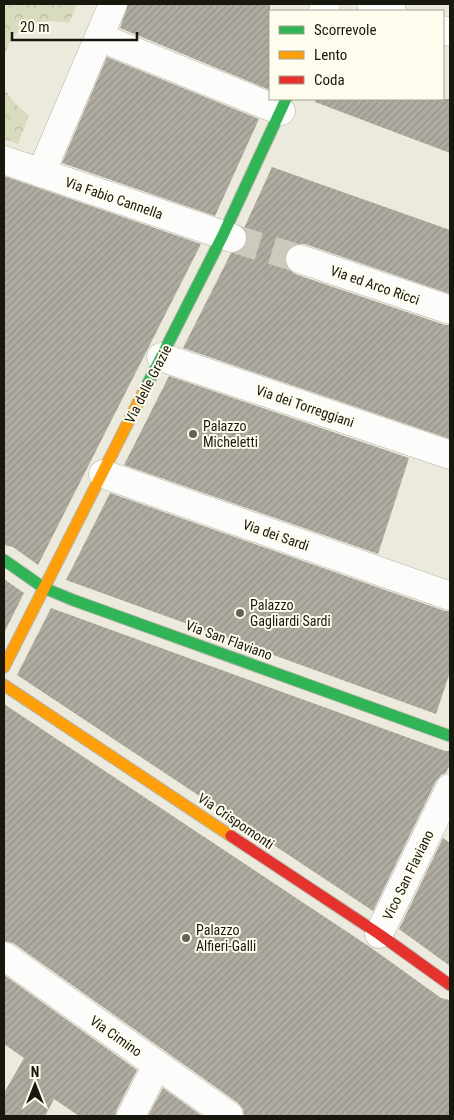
<svg xmlns="http://www.w3.org/2000/svg" width="454" height="1120" viewBox="0 0 454 1120" font-family="'Roboto Condensed',sans-serif">
<defs>
<pattern id="forest-crowns" width="20" height="18" patternUnits="userSpaceOnUse" patternTransform="scale(1.25)"><rect width="20" height="18" fill="#d8dbbe"/><path d="M2 6a3 3 0 1 1 6 0M12 15a3 3 0 1 1 6 0" fill="none" stroke="#b9bba2"/></pattern>
<pattern id="building-hatch" width="6" height="6" patternUnits="userSpaceOnUse" patternTransform="scale(1.25)"><rect width="6" height="6" fill="#afaba1"/><path d="M-1 1l2-2M0 6l6-6M5 7l2-2" fill="none" stroke="#969289"/></pattern>
</defs>
<rect width="100%" height="100%" fill="#eceadc"/>
<g fill="url(#forest-crowns)">
<path d="M4,4H77L69,23C37,18 13,23 4,58Z"/>
<path d="M4,87C10,100 18,107 29,115L18,144L4,139Z"/>
</g>
<g fill="url(#building-hatch)">
<polygon points="128,4 270,4 270,90 120,28"/>
<polygon points="107,57 259,119 215,216 62,163"/>
<polygon points="316,99 450,99 450,153 315,102"/>
<polygon points="272,167 450,230 450,294 305,244 296,244 289,248 285,254 285,262 288,269 295,274 445,325 450,325 450,439 183,348 231,253 242,250 247,244 247,235 244,228"/>
<polygon points="4,176 201,244 38,565 13,547 4,545"/>
<polygon points="169,376 409,458 378,554 124,465"/>
<polygon points="110,493 445,611 450,611 450,672 436,714 66,580"/>
<polygon points="4,579 24,593 4,633"/>
<polygon points="51,608 445,751 450,751 450,764 446,773 441,775 436,781 373,911 17,675"/>
<polygon points="4,704 370,947 441,998 450,1000 450,1116 244,1116 243,1109 238,1103 13,943 4,941"/>
<polygon points="443,838 450,843 450,966 399,929"/>
<polygon points="4,975 137,1070 117,1109 115,1116 79,1116 54,1099 45,1116 4,1116 4,1093 24,1058 4,1044"/>
<polygon points="163,1088 202,1116 148,1116"/>
</g>
<g fill="none" stroke-linecap="round" stroke-linejoin="round">
<polyline stroke="#cccabd" stroke-width="28" stroke-dasharray="28 14" stroke-linecap="butt" points="232,238 300,259"/>
<g stroke="#b6b4a9" stroke-width="29">
<g id="street">
<polyline points="371,4 392,11"/>
<polyline points="323,11 326,4"/>
<polyline points="443,30 450,32"/>
<polyline points="99,37 281,111"/>
<polyline points="4,160 232,238"/>
<polyline points="41,173 113,4"/>
<polyline points="300,259 450,310"/>
<polyline points="161,357 450,455"/>
<polyline points="103,474 450,596"/>
<polyline points="379,934 450,788"/>
<polyline points="4,956 229,1116"/>
<polyline points="131,1116 157,1065"/>
</g>
</g>
<g stroke="#b6b4a9" stroke-width="13">
<g id="fast">
<polyline points="145,389 223,235 286,99"/>
<polyline points="4,560 44,588 73,600 450,736"/>
</g>
</g>
<g stroke="#b6b4a9" stroke-width="13">
<g id="slow">
<polyline points="4,667 145,389"/>
<polyline points="4,685 231,836"/>
</g>
</g>
<g stroke="#b6b4a9" stroke-width="13">
<polyline id="jam" points="231,836 379,934 450,985"/>
</g>
<use href="#street" stroke="#fcfcfa" stroke-width="28"/>
<use href="#fast" stroke="#30b455" stroke-width="11"/>
<use href="#slow" stroke="#ff9f0a" stroke-width="11"/>
<use href="#jam" stroke="#e5322d" stroke-width="11"/>
</g>
<g fill="#636257" stroke="#fefcec" stroke-width="2">
<circle cx="193" cy="434" r="5"/>
<circle cx="240" cy="613" r="5"/>
<circle cx="186" cy="938" r="5"/>
</g>
<g text-anchor="middle" stroke-width="4" stroke-linejoin="round" paint-order="stroke">
<g font-size="14" fill="#19180f" stroke="#fefcec">
<text transform="translate(114 198) rotate(19)" y="5">Via Fabio Cannella</text>
<text transform="translate(375 285) rotate(19)" y="5">Via ed Arco Ricci</text>
<text transform="translate(148 384) rotate(-63)" y="5">Via delle Grazie</text>
<text transform="translate(305 406) rotate(19)" y="5">Via dei Torreggiani</text>
<text transform="translate(276 535) rotate(19)" y="5">Via dei Sardi</text>
<text transform="translate(229 640) rotate(20)" y="5">Via San Flaviano</text>
<text transform="translate(236 821) rotate(34)" y="5">Via Crispomonti</text>
<text transform="translate(408 875) rotate(-64)" y="5">Vico San Flaviano</text>
<text transform="translate(116 1036) rotate(35)" y="5">Via Cimino</text>
</g>
<g font-size="14" fill="#19180f" stroke="#fefcec" text-anchor="start">
<text x="203" y="431">Palazzo<tspan x="203" dy="16">Micheletti</tspan></text>
<text x="250" y="610">Palazzo<tspan x="250" dy="16">Gagliardi Sardi</tspan></text>
<text x="196" y="935">Palazzo<tspan x="196" dy="16">Alfieri-Galli</tspan></text>
</g>
</g>
<rect width="454" height="1120" fill="none" stroke="#19180f" stroke-width="10"/>
<rect x="269" y="10" width="175" height="90" fill="#fefcec" stroke="#a2a194"/>
<rect x="279" y="26" width="25" height="8" fill="#30b455" stroke="#a2a194"/>
<text x="314" y="35" font-size="15" fill="#19180f">Scorrevole</text>
<rect x="279" y="51" width="25" height="8" fill="#ff9f0a" stroke="#a2a194"/>
<text x="314" y="60" font-size="15" fill="#19180f">Lento</text>
<rect x="279" y="76" width="25" height="8" fill="#e5322d" stroke="#a2a194"/>
<text x="314" y="85" font-size="15" fill="#19180f">Coda</text>
<g transform="translate(35 1085)" stroke="#fefcec" stroke-width="4" paint-order="stroke">
<path d="M0-4L9 19L0 12L-9 19Z" fill="#19180f"/>
<text y="-8" font-size="14" font-weight="bold" text-anchor="middle" fill="#19180f">N</text>
</g>
<path d="M12 32v8h125v-8" fill="none" stroke="#19180f" stroke-width="2.5"/>
<text x="20" y="32" font-size="15" fill="#19180f" stroke="#fefcec" stroke-width="4" paint-order="stroke">20 m</text>
</svg>
